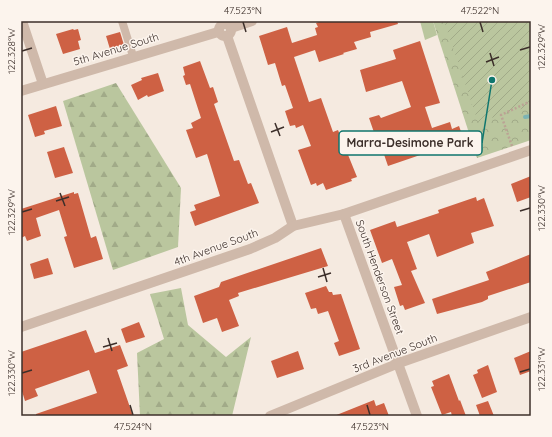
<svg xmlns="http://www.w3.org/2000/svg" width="552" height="437" viewBox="0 0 552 437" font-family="Quicksand,sans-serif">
<defs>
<pattern id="forest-firs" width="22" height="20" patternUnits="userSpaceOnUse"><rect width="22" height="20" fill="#bac69e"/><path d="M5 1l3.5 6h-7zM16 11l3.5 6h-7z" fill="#a1aa88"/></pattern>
<pattern id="park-crowns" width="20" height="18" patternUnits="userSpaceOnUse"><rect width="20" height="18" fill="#bac69e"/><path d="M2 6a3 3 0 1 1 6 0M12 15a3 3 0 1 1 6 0" fill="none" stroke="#a1aa88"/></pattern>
<pattern id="garden-furrows" width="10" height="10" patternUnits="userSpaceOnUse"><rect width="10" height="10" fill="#bac69e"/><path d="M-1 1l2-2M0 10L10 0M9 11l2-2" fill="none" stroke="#a1aa88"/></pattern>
</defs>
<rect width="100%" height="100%" fill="#f5eae0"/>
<polygon fill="#bac69e" points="420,21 433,21 437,35 425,40"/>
<g fill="url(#forest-firs)">
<polygon points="116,83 181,188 178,247 113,270 63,101"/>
<polygon points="181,288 188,325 226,357 251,337 232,416 140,416 137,353 164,339 150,294"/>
</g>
<polygon fill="url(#park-crowns)" points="433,21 531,21 531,140 477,158"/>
<polygon fill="url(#garden-furrows)" points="444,21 531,21 531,106 478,122"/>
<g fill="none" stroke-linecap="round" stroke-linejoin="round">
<polyline stroke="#7cb4b4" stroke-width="4" points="525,117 531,116"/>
</g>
<g fill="#ce6144">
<polygon points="322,21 397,21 398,24 370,32 371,37 354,42 357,49 343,53 344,54 319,62 315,50 294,57 309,102 321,98 333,132 338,130 357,177 351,179 352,181 326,190 323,183 317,186 316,183 311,185 298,150 311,146 303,125 296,128 295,125 290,126 285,111 293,108 285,85 282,86 275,63 268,65 259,36 287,27 292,43 317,35 315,28 318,27 316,23"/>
<polygon points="73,29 74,30 78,29 81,40 78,41 80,49 63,54 56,34"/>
<polygon points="120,32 124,45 110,49 106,36"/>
<polygon points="420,41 440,103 425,107 432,128 450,122 452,129 459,126 464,140 388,166 379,140 377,141 369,118 379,115 381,118 411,107 402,81 366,92 360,70 396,59 393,50"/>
<polygon points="200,61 210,88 213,87 218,102 214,104 234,161 239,160 248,184 251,183 259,203 195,226 190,212 196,210 194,205 220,196 207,154 196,158 186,130 193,128 191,123 201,118 190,84 186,85 183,76 185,75 183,67"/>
<polygon points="158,73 164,91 148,97 147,95 138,100 131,85 142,80 141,78"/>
<polygon points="56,106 62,126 44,131 45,134 35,137 28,115"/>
<polygon points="64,147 73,173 55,178 47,152"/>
<polygon points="531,176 531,197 517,202 511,184"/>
<polygon points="74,192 74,194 78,193 91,238 96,236 103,259 74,268 64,237 67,236 59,210 36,218 41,236 27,241 25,236 21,238 21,209"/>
<polygon points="476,197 477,201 484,198 494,226 471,233 474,243 437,257 429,234 407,242 417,269 411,271 425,303 405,310 403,305 400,306 394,287 402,285 392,259 382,263 370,230 395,221 397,227 439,213 438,210"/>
<polygon points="321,248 328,266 238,293 239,296 229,300 239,326 222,332 217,318 203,323 194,296 219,287 221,282"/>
<polygon points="531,254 531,282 488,296 488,299 482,302 437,314 432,299 489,280 486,272"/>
<polygon points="48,258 53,274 34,279 30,264"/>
<polygon points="326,286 329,292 332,292 333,295 341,294 360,349 339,356 334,343 339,341 328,311 318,314 316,308 311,309 305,293"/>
<polygon points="139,322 145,337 126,343 121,329"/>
<polygon points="86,330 95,353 120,345 128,366 117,370 133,416 36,416 36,414 97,393 89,370 35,389 38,396 25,401 21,388 21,352"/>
<polygon points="298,351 304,369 277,378 271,361"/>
<polygon points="531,351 531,371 520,375 514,358"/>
<polygon points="488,365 497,392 482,398 473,375 478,373 477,370"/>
<polygon points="449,374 459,401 460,400 466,416 452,416 451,412 442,415 431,387 434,386 432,381"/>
<polygon points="374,400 376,406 384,403 389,416 334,416"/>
<polygon points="488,401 494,416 480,416 476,405"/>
</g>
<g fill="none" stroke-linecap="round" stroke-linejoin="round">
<polyline stroke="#bba394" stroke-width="2.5" stroke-dasharray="2 2" stroke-linecap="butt" points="512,146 501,115 531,101"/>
<polyline stroke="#cfb9aa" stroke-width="8" points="122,21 133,56"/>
<g stroke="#cfb9aa" stroke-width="10">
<polyline points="22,21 43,84"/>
<circle cx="225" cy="30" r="6"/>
<polyline points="231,28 252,21"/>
<polyline points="227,36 293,226"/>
<polyline points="21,91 218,32"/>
<polyline points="344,214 417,416"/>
<polyline points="21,327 250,249 275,238 293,226 344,214 531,150"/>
<polyline points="270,416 399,363 531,317"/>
</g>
</g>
<path fill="none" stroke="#3c2f2a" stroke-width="1.5" d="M243,22L246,32M480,22L483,32M520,50L530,47M22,51L32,48M490,53L494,66M486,62L499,57M275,123L280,136M271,132L284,127M60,193L65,206M56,201L69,197M520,211L530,208M22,212L32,209M323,268L327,282M318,277L331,273M108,338L112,351M103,347L117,343M520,372L530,369M22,373L32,370M130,405L133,415M367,405L370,415"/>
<g text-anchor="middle" stroke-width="3" stroke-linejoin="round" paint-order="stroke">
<g font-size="11" fill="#3c2f2a" stroke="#fcf4ed">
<text transform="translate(116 49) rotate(-17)" y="4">5th Avenue South</text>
<text transform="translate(216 247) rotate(-20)" y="4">4th Avenue South</text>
<text transform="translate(380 277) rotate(70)" y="4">South Henderson Street</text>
<text transform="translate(395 353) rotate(-21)" y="4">3rd Avenue South</text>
</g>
</g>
<path fill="none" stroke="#0f766e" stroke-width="1.5" d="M492 80L482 143"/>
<circle fill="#0f766e" stroke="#fcf4ed" stroke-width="1.5" cx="492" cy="80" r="4"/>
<rect fill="#fcf4ed" stroke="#0f766e" stroke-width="1.5" x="339" y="131" width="143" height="24" rx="4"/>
<g font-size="12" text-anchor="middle" font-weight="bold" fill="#3c2f2a">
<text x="410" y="147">Marra-Desimone Park</text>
</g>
<rect width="552" height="437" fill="none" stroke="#fcf4ed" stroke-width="44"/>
<rect x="22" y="22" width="508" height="393" fill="none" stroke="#3c2f2a" stroke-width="1.5"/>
<g font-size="10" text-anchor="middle" fill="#3c2f2a">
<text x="243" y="14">47.523°N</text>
<text x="480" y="14">47.522°N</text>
<text transform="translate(541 47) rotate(-90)" y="4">122.329°W</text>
<text transform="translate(11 51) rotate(-90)" y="4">122.328°W</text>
<text transform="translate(541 208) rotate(-90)" y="4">122.330°W</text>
<text transform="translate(11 212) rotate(-90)" y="4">122.329°W</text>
<text transform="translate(541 369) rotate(-90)" y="4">122.331°W</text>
<text transform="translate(11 373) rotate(-90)" y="4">122.330°W</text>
<text x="133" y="430">47.524°N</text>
<text x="370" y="430">47.523°N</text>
</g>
</svg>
